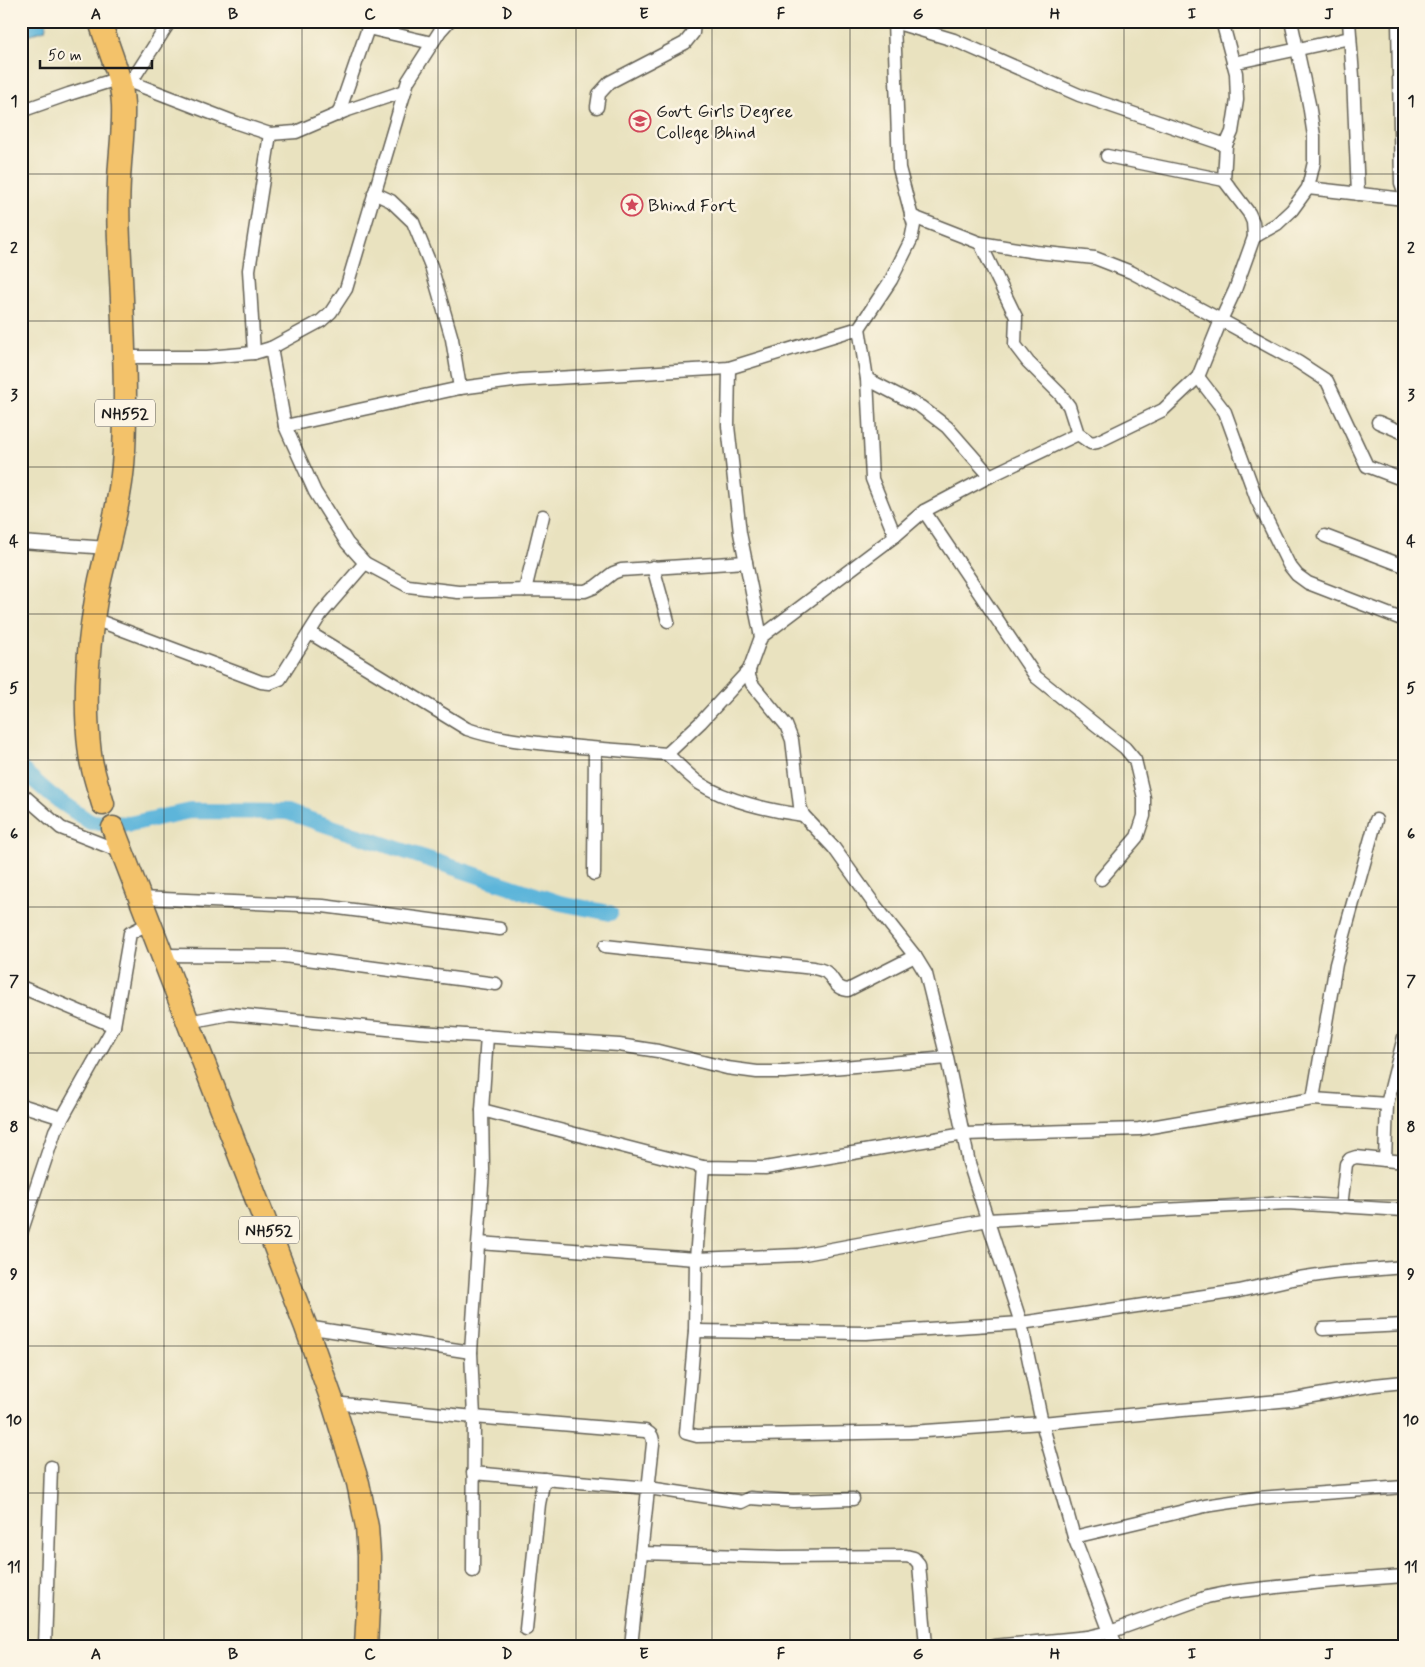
<svg xmlns="http://www.w3.org/2000/svg" width="1425" height="1667" viewBox="0 0 1425 1667" font-family="Mynerve,sans-serif">
<rect width="100%" height="100%" fill="#fcf5e5"/>
<filter id="ink" filterUnits="userSpaceOnUse"><feTurbulence type="fractalNoise" baseFrequency=".02" numOctaves="2"/><feDisplacementMap in="SourceGraphic" scale="10" xChannelSelector="R" yChannelSelector="G"/><feConvolveMatrix kernelMatrix="1 2 1 2 8 2 1 2 1" color-interpolation-filters="sRGB"/></filter>
<filter id="wash" filterUnits="userSpaceOnUse"><feTurbulence type="fractalNoise" baseFrequency=".0096" numOctaves="4" result="noise"/><feDisplacementMap in="SourceGraphic" scale="20" xChannelSelector="R" yChannelSelector="G"/><feGaussianBlur stdDeviation="1.12" result="paint"/><feColorMatrix in="noise" values="0 0 0 0 0 0 0 0 0 0 0 0 0 0 0 0 0 1.4 0 .05"/><feComposite in="paint" operator="in"/></filter>
<g filter="url(#wash)">
<rect width="100%" height="100%" fill="#e9e2bf"/>
<polygon fill="#5db5da" stroke="#3c687b" points="21,21 47,21 45,30 21,37"/>
<g fill="none" stroke-linecap="round" stroke-linejoin="round">
<polyline stroke="#5db5da" stroke-width="16" points="21,769 52,796 90,822 129,824 190,811 287,812 560,903 610,913"/>
</g>
</g>
<g filter="url(#ink)">
<g fill="none" stroke-linecap="round" stroke-linejoin="round">
<g stroke="#646155" stroke-width="15">
<g id="street">
<polyline points="1349,21 1353,77 1358,194"/>
<polyline points="1398,21 1401,183 1404,191"/>
<polyline points="894,22 954,40 1079,95 1226,145"/>
<polyline points="1233,63 1350,38"/>
<polyline points="131,82 170,21"/>
<polyline points="597,107 599,94 610,82 685,43 693,33 694,21"/>
<polyline points="21,111 69,94 120,78 237,123 270,134 296,132 345,111 405,91"/>
<polyline points="338,115 368,28 432,43"/>
<polyline points="1107,156 1224,180"/>
<polyline points="1308,188 1404,199"/>
<polyline points="374,193 391,201 413,222 431,266 452,339 460,388"/>
<polyline points="911,216 980,243 1036,252 1095,258 1131,272 1221,320 1298,362 1327,381 1367,466 1404,480"/>
<polyline points="1254,237 1277,224 1292,210 1308,188 1314,162 1314,136 1309,104 1291,21"/>
<polyline points="980,243 1016,317 1015,345 1028,362 1060,394 1069,406 1078,434"/>
<polyline points="859,328 867,379 872,479 895,536"/>
<polyline points="271,348 285,426 315,492 347,543 365,563 408,586 458,592 525,590 585,591 595,587 613,573 621,570 746,562"/>
<polyline points="254,353 249,270 270,134"/>
<polyline points="125,357 207,357 254,353 271,348 321,321 331,312 346,289 408,81 440,31 449,21"/>
<polyline points="729,368 728,426 740,533 761,637 749,670 749,676 752,684 786,725 792,740 800,806 803,815 834,848 874,904 915,956 926,974 947,1058 969,1163 1021,1323 1042,1423 1074,1537 1110,1632 1117,1646"/>
<polyline points="1198,377 1225,412 1257,500 1289,565 1297,575 1308,583 1404,620"/>
<polyline points="867,379 921,407 947,427 990,476"/>
<polyline points="1378,422 1404,433"/>
<polyline points="285,426 460,388 521,380 729,368 859,328 891,280 911,240 914,225 899,168 894,21"/>
<polyline points="924,511 1036,677 1125,748 1135,760 1144,798 1144,816 1137,837 1101,879"/>
<polyline points="1325,536 1404,566"/>
<polyline points="21,542 108,548"/>
<polyline points="653,567 668,621"/>
<polyline points="525,590 543,516"/>
<polyline points="94,619 261,682 270,683 280,679 321,614 365,563"/>
<path d="M310,633L467,729C493,738 520,741 547,744C587,748 627,751 667,754L701,722L749,670"/>
<polyline points="761,637 895,536 924,511 990,476 1078,434 1091,443 1097,442 1163,410 1198,377 1221,320 1235,290 1254,237 1253,222 1249,213 1224,180 1226,145 1232,132 1237,100 1236,73 1222,21"/>
<path d="M667,754C677,763 688,775 699,783C726,801 772,811 803,815"/>
<polyline points="21,793 61,828 122,852"/>
<polyline points="594,874 595,749"/>
<polyline points="140,898 323,906 500,929"/>
<path d="M605,946L814,968C818,969 823,970 826,972C836,980 833,988 848,990L915,956"/>
<polyline points="162,955 284,956 496,984"/>
<polyline points="21,987 114,1026 130,933 150,923"/>
<polyline points="188,1022 230,1014 419,1032 619,1045 658,1051 727,1068 757,1072 785,1072 947,1058"/>
<polyline points="1313,1099 1336,964 1376,820"/>
<polyline points="21,1105 62,1118"/>
<polyline points="482,1110 703,1167 765,1168 964,1134 1139,1129 1313,1099 1387,1104"/>
<polyline points="1385,1160 1387,1104 1404,1037"/>
<polyline points="703,1167 696,1259 695,1331 686,1433 697,1436 911,1432 1042,1423 1290,1400 1374,1385 1404,1382"/>
<polyline points="1341,1207 1346,1164 1350,1159 1356,1157 1404,1162"/>
<polyline points="21,1233 55,1131 114,1026"/>
<polyline points="479,1243 696,1259 799,1255 988,1220 1287,1203 1404,1210"/>
<polyline points="306,1327 471,1352"/>
<polyline points="1323,1329 1404,1325"/>
<polyline points="695,1331 866,1333 1021,1323 1239,1291 1292,1279 1332,1273 1404,1267"/>
<path d="M333,1403L474,1417L645,1431C652,1434 653,1437 653,1444L631,1646"/>
<polyline points="473,1473 649,1488 742,1502 750,1498 793,1501 853,1499"/>
<polyline points="1074,1537 1205,1506 1258,1498 1404,1487"/>
<polyline points="641,1553 779,1557 906,1556 914,1558 919,1564 926,1646"/>
<polyline points="473,1571 474,1417 471,1352 483,1170 482,1110 487,1036"/>
<polyline points="526,1629 539,1504 544,1479"/>
<polyline points="45,1646 51,1467"/>
<polyline points="994,1646 1088,1637 1110,1632 1207,1597 1231,1592 1323,1582 1404,1576"/>
</g>
</g>
<g stroke="#646155" stroke-width="25">
<g id="highway">
<path d="M100,21C108,49 122,76 123,105C124,130 120,155 119,180C118,200 118,220 119,240C122,295 125,348 125,403C125,427 125,451 122,475C118,510 108,545 100,580C88,635 83,698 90,754C92,770 98,787 103,804"/>
<polyline points="113,828 306,1327 333,1403 358,1483 367,1527 369,1556 369,1589 366,1646"/>
</g>
</g>
<use href="#street" stroke="#fff" stroke-width="12"/>
<use href="#highway" stroke="#f3c26a" stroke-width="22"/>
</g>
</g>
<path fill="none" stroke="#1c1c1c" stroke-width="1" stroke-opacity="0.55" d="M164,21V1646M302,21V1646M438,21V1646M576,21V1646M712,21V1646M850,21V1646M986,21V1646M1124,21V1646M1260,21V1646M21,174H1404M21,321H1404M21,467H1404M21,614H1404M21,760H1404M21,907H1404M21,1053H1404M21,1200H1404M21,1346H1404M21,1493H1404"/>
<defs>
<g id="university-ring" transform="scale(1.125)"><circle r="9.5" fill="#fcf5e5" stroke="#d1495b" stroke-width="1.5"/><path d="M0-5L7-2L0 1L-7-2ZM-4 1L0 2.5L4 1V4Q0 6-4 4Z" fill="#d1495b"/></g>
<g id="sight-ring" transform="scale(1.125)"><circle r="9.5" fill="#fcf5e5" stroke="#d1495b" stroke-width="1.5"/><path d="M0-6L1.8-2.2L6-1.7L2.9 1.2L3.7 5.4L0 3.3L-3.7 5.4L-2.9 1.2L-6-1.7L-1.8-2.2Z" fill="#d1495b"/></g>
</defs>
<g fill-rule="evenodd">
<use href="#university-ring" x="640" y="121"/>
<use href="#sight-ring" x="632" y="205"/>
</g>
<g text-anchor="middle" stroke-width="5" stroke-linejoin="round" paint-order="stroke">
<g fill="#fcf5e5" stroke="#5f5d58" stroke-width="1">
<rect x="95" y="399.5" width="60" height="27" rx="4"/>
<rect x="239" y="1216.5" width="60" height="27" rx="4"/>
</g>
<g font-size="16" font-weight="bold" fill="#1c1c1c">
<text x="125" y="419">NH552</text>
<text x="269" y="1236">NH552</text>
</g>
<g font-size="18" fill="#1c1c1c" stroke="#fcf5e5" text-anchor="start">
<text x="656" y="117">Govt Girls Degree<tspan x="656" dy="21">College Bhind</tspan></text>
<text x="648" y="211">Bhind Fort</text>
</g>
</g>
<rect width="1425" height="1667" fill="none" stroke="#fcf5e5" stroke-width="55"/>
<path d="M40 60v8h112v-8" fill="none" stroke="#1c1c1c" stroke-width="2.5"/>
<text x="48" y="60" font-size="15" fill="#1c1c1c" stroke="#fcf5e5" stroke-width="4" paint-order="stroke">50 m</text>
<rect x="28" y="28" width="1370" height="1612" fill="none" stroke="#1c1c1c" stroke-width="2"/>
<g font-size="16" text-anchor="middle" font-weight="bold" fill="#1c1c1c">
<text x="96" y="19">A</text>
<text x="233" y="19">B</text>
<text x="370" y="19">C</text>
<text x="507" y="19">D</text>
<text x="644" y="19">E</text>
<text x="781" y="19">F</text>
<text x="918" y="19">G</text>
<text x="1055" y="19">H</text>
<text x="1192" y="19">I</text>
<text x="1329" y="19">J</text>
<text x="14" y="106">1</text>
<text x="1411" y="106">1</text>
<text x="14" y="253">2</text>
<text x="1411" y="253">2</text>
<text x="14" y="400">3</text>
<text x="1411" y="400">3</text>
<text x="14" y="546">4</text>
<text x="1411" y="546">4</text>
<text x="14" y="693">5</text>
<text x="1411" y="693">5</text>
<text x="14" y="839">6</text>
<text x="1411" y="839">6</text>
<text x="14" y="986">7</text>
<text x="1411" y="986">7</text>
<text x="14" y="1132">8</text>
<text x="1411" y="1132">8</text>
<text x="14" y="1279">9</text>
<text x="1411" y="1279">9</text>
<text x="14" y="1425">10</text>
<text x="1411" y="1425">10</text>
<text x="14" y="1572">11</text>
<text x="1411" y="1572">11</text>
<text x="96" y="1659">A</text>
<text x="233" y="1659">B</text>
<text x="370" y="1659">C</text>
<text x="507" y="1659">D</text>
<text x="644" y="1659">E</text>
<text x="781" y="1659">F</text>
<text x="918" y="1659">G</text>
<text x="1055" y="1659">H</text>
<text x="1192" y="1659">I</text>
<text x="1329" y="1659">J</text>
</g>
</svg>
